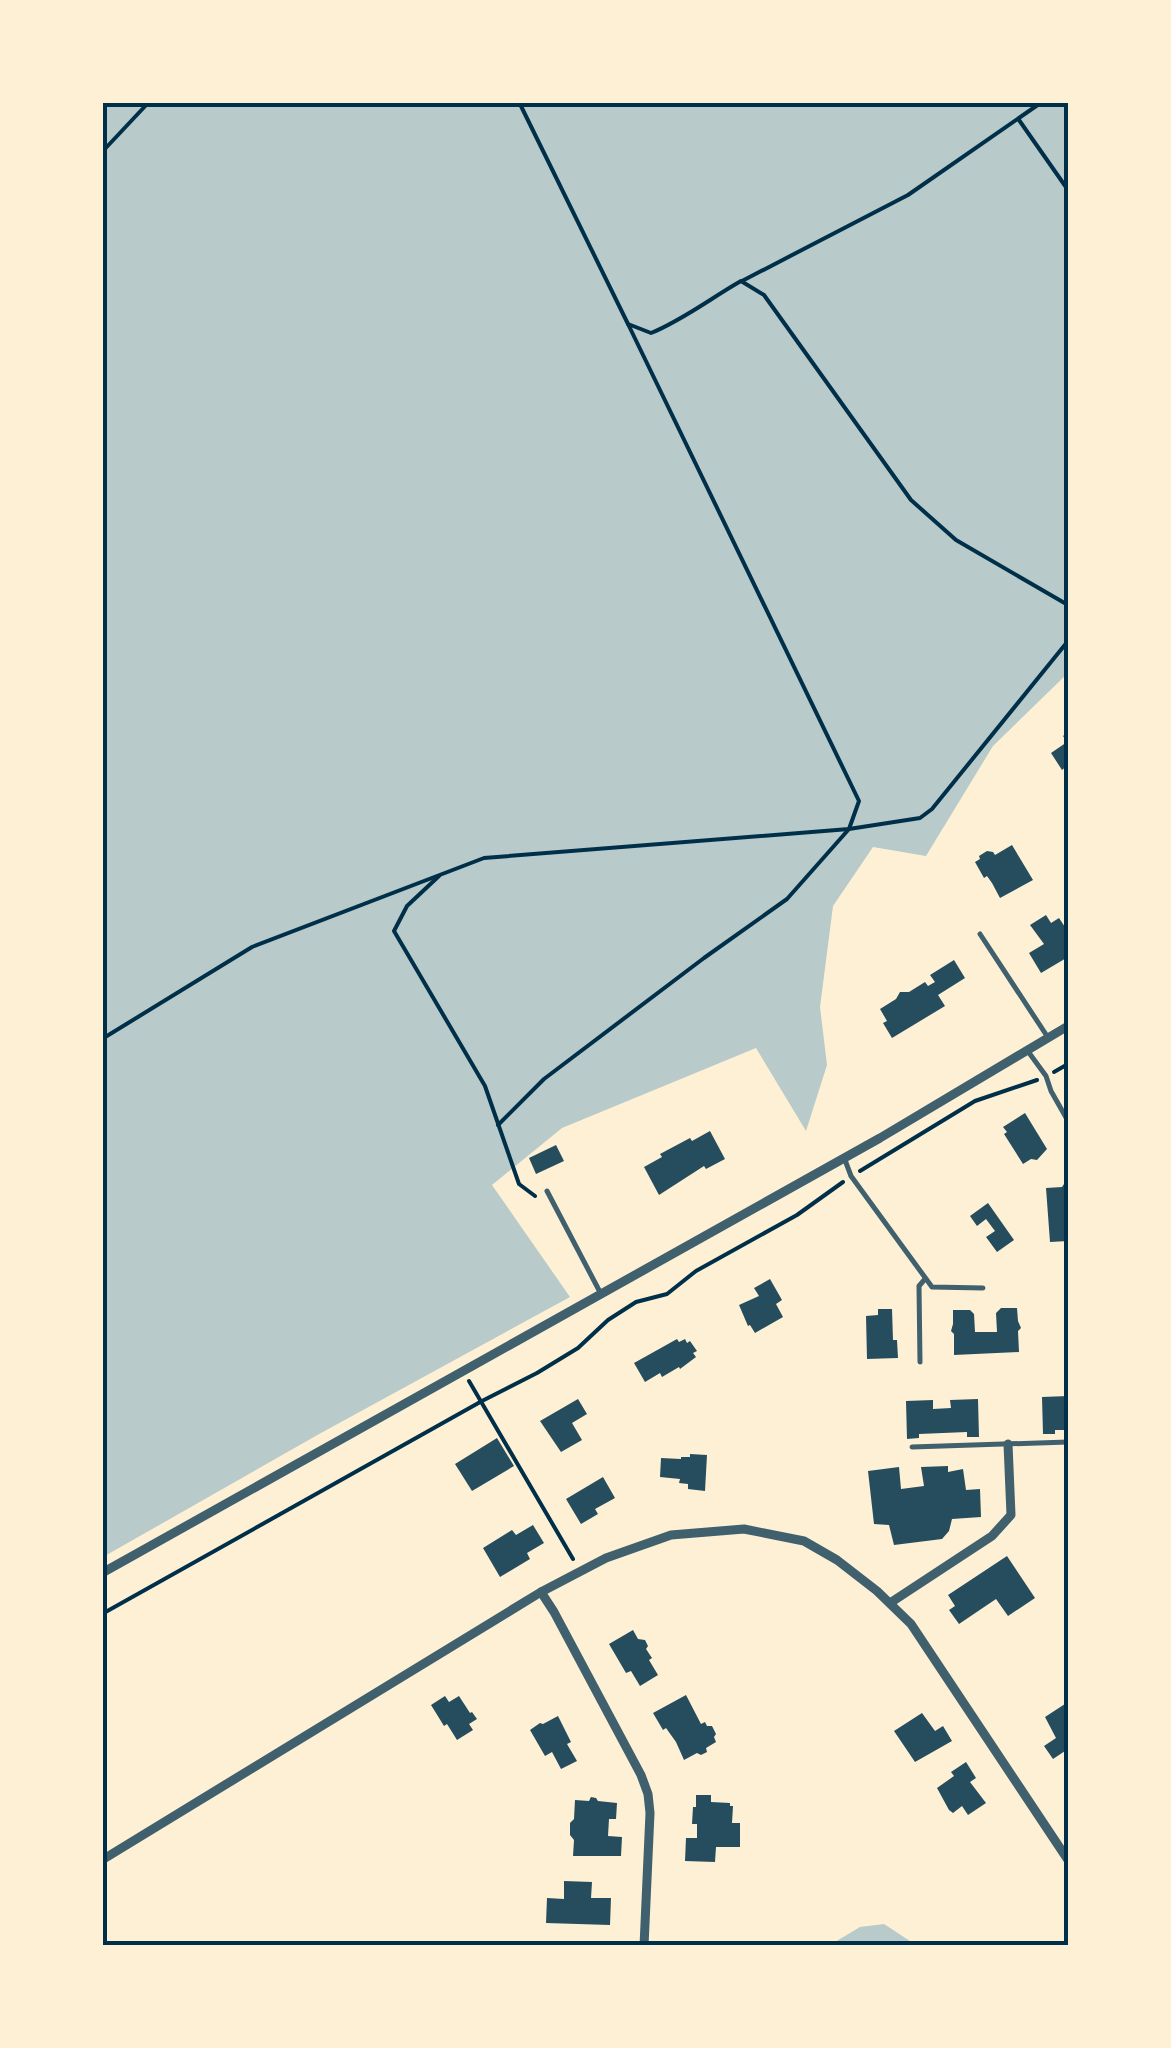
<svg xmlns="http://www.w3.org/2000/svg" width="1171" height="2048" viewBox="0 0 1171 2048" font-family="Arial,sans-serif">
<rect width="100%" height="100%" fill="#fdf0d5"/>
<g fill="#b9caca">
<polygon points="103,103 1068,103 1068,673 993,746 926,856 873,847 833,906 820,1007 827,1065 806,1131 756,1048 562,1128 492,1185 570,1297 321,1433 103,1557"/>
<polygon points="884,1924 916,1945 830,1945 860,1927"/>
</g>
<g fill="#264d5e">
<polygon points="1068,732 1068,765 1062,770 1051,753 1067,742 1063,736"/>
<polygon points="1012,845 1033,880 1000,898 992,883 987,876 984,878 975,862 980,859 979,856 987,851 993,852 995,855"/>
<polygon points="1046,915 1051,923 1059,918 1067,930 1068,929 1068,957 1041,973 1029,953 1044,944 1030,925"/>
<polygon points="954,960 965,978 938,995 945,1006 892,1038 883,1023 887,1021 880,1009 896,999 900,992 909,992 925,982 928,986 935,982 930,975"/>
<polygon points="1025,1113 1047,1149 1037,1160 1031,1159 1023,1164 1004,1134 1007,1132 1003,1127"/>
<polygon points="710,1131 725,1159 706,1169 704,1166 659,1195 644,1167 662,1157 660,1154 690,1138 692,1141"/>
<polygon points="556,1145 564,1161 536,1174 529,1158"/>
<polygon points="1064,1184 1068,1184 1068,1241 1050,1242 1046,1188 1062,1187"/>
<polygon points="988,1203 1014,1240 997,1252 986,1237 995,1231 986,1219 977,1226 970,1216"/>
<polygon points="770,1279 782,1300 776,1304 783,1317 755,1333 750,1325 748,1326 739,1305 759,1296 754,1288"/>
<polygon points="1001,1308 1017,1308 1018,1321 1021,1328 1018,1331 1019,1352 954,1355 954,1334 951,1331 953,1324 953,1310 970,1310 974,1314 975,1332 997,1332 996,1313"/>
<polygon points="878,1309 892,1309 893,1340 897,1340 898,1358 867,1359 866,1316 878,1315"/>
<polygon points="677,1339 679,1342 685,1339 687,1343 690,1341 697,1351 693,1353 696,1357 680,1369 679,1367 662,1377 660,1373 645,1382 634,1363"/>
<polygon points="1068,1396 1068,1430 1055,1430 1055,1434 1043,1434 1042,1397"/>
<polygon points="578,1399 587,1414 572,1423 582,1440 561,1452 540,1421"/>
<polygon points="978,1399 979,1437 967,1437 967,1432 919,1434 919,1438 907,1439 906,1401 933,1400 933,1409 951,1408 950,1400"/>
<polygon points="497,1438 514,1466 472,1491 455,1464"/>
<polygon points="690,1454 707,1455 705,1491 688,1489 688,1484 679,1483 680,1479 660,1477 661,1458 681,1459 681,1457 690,1457"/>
<polygon points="948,1466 948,1472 963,1469 966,1490 980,1489 981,1517 952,1519 949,1531 942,1539 894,1545 889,1525 874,1524 868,1471 899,1467 901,1489 924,1486 921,1467"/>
<polygon points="603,1477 615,1498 595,1509 598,1514 581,1524 566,1499"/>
<polygon points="533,1525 544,1543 527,1553 530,1559 500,1577 483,1548 512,1530 516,1535"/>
<polygon points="1007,1556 1035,1598 1008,1616 996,1599 959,1624 949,1610 955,1606 948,1595"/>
<polygon points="633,1630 638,1639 645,1640 648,1646 646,1649 652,1658 649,1660 658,1675 640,1686 631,1671 626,1673 609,1644"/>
<polygon points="686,1695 701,1724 705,1722 707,1726 712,1726 716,1734 714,1737 716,1742 706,1748 707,1752 701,1755 697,1753 684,1760 676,1742 666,1728 663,1730 653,1713"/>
<polygon points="445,1696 449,1702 459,1696 470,1713 472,1712 477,1719 469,1724 473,1730 457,1740 447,1724 444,1726 431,1705"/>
<polygon points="1068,1702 1068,1749 1053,1759 1044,1746 1056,1738 1045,1717"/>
<polygon points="922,1713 935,1731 943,1726 952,1741 915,1762 894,1731"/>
<polygon points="558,1716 571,1742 567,1744 577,1761 561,1769 552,1752 545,1756 530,1730 540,1723 543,1724"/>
<polygon points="966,1762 976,1778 970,1782 986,1803 968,1815 962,1806 953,1813 949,1810 937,1788 954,1776 951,1772"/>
<polygon points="696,1795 711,1795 711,1802 730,1803 730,1806 733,1806 732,1823 740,1823 740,1847 716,1847 715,1862 685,1861 686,1838 697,1838 697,1824 692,1824 693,1807 696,1807"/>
<polygon points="591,1797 596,1798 598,1801 617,1803 616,1819 609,1819 608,1836 622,1837 621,1856 573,1856 574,1840 570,1835 570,1823 574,1819 575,1800 589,1801"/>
<polygon points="564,1881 592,1882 591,1898 611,1898 610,1925 546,1923 547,1898 564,1899"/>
</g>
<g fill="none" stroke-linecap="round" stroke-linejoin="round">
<g stroke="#003049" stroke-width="4">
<path d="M519,102L628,324L651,333C683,320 711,298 741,281L764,295L911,500L956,540L1068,605"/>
<polyline points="1019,120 1068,190"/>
<polyline points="102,152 149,102"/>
<polyline points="742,281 908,195 1042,102"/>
<polyline points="439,876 407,906 394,931 485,1086 519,1184 535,1196"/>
<polyline points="102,1039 252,947 484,858 849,829 859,801 628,324"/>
<polyline points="1054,1072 1068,1064"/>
<polyline points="498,1125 544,1079 704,958 787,899 849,829 920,818 932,809 1068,641"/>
<polyline points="860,1171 975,1101 1037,1080"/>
<polyline points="469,1381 573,1559"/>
<polyline points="102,1614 482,1401 537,1373 578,1348 608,1320 636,1302 667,1294 696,1271 797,1215 843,1182"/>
</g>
<g stroke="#3f606c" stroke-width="5">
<polyline points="980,934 1047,1036"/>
<polyline points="1027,1050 1046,1076 1051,1091 1068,1121"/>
<polyline points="845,1160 851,1176 932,1287 983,1288"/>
<polyline points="547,1191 601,1294"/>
<polyline points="920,1362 919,1286 925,1279"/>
<polyline points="912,1447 1068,1442"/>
</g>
<g stroke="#3f606c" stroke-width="9">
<polyline points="102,1573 880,1138 1068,1026"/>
<polyline points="541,1592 554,1612 641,1775 648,1794 650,1813 644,1946"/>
<polyline points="890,1603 992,1536 1011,1515 1008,1444"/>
<polyline points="102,1860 541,1592 606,1558 671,1535 744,1529 804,1541 837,1560 877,1591 911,1624 1068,1860"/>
</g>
</g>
<rect width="1171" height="2048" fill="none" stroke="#fdf0d5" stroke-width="210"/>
<rect x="105" y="105" width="961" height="1838" fill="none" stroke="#003049" stroke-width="4"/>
</svg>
